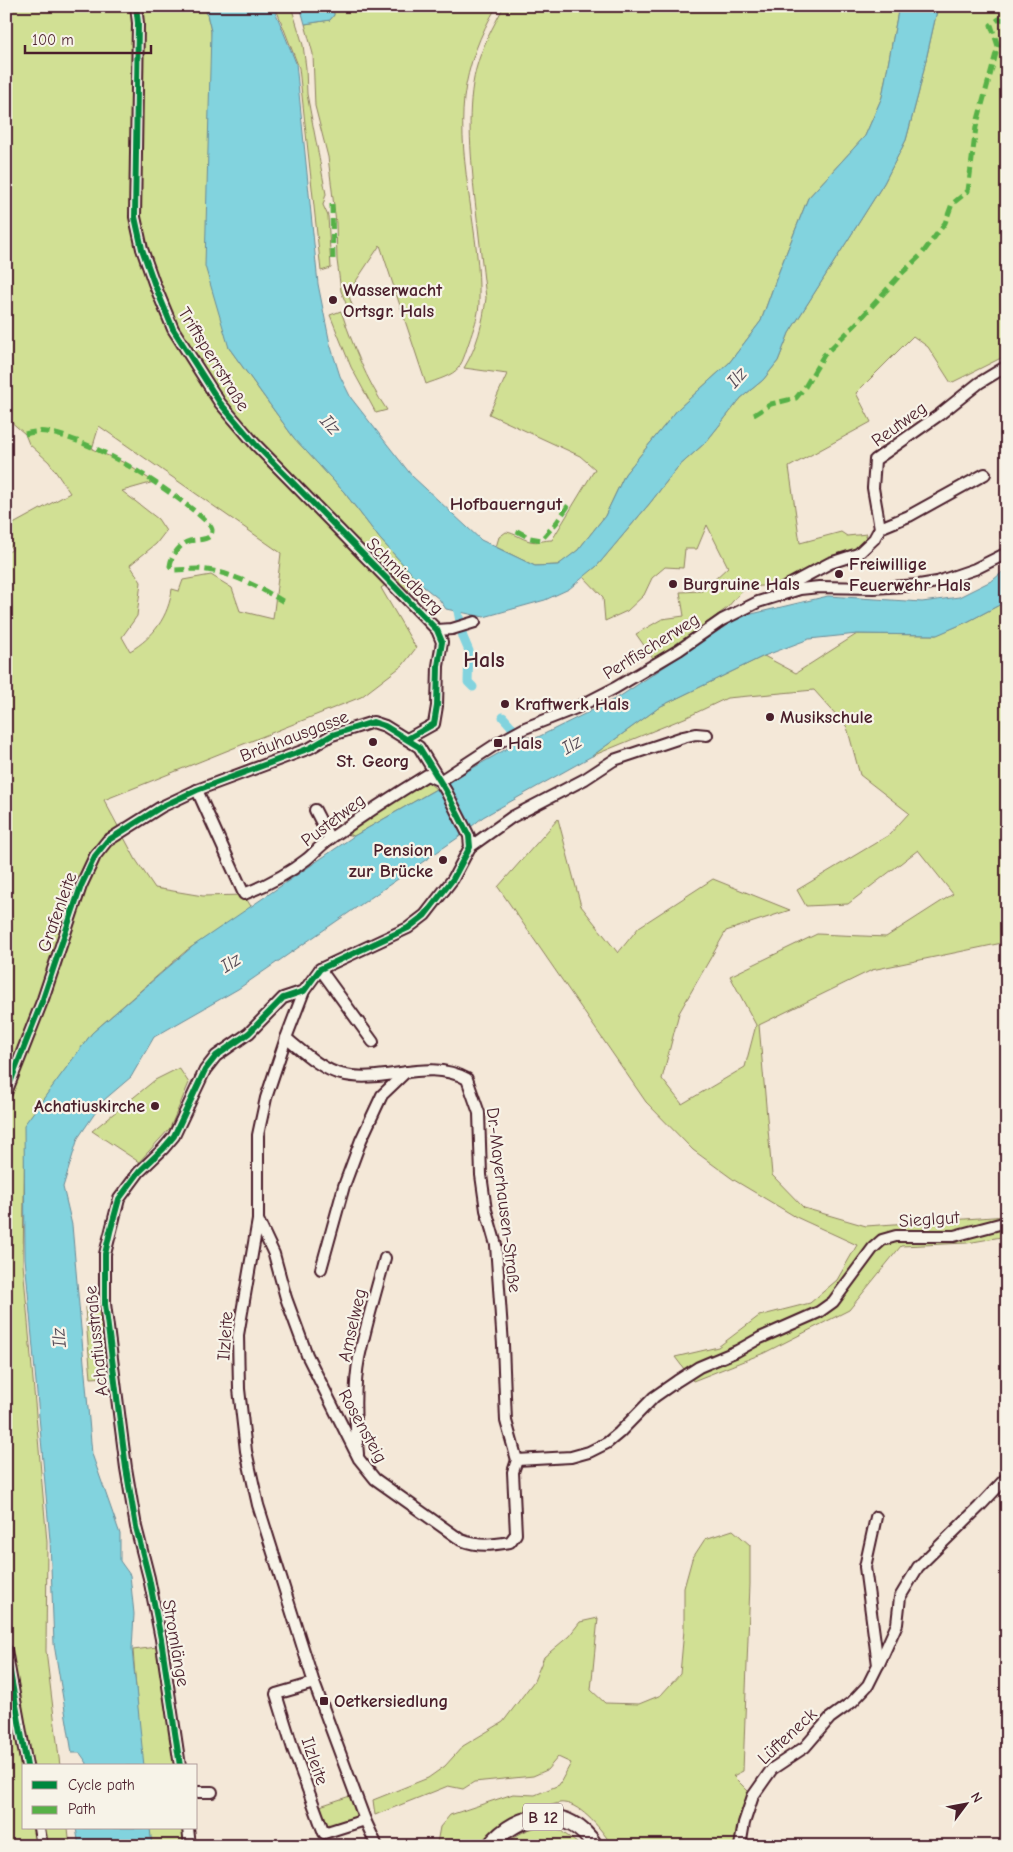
<svg xmlns="http://www.w3.org/2000/svg" width="1013" height="1852" viewBox="0 0 1013 1852" font-family="'Comic Neue',sans-serif">
<rect width="100%" height="100%" fill="#f4e8d8"/>
<filter id="ink" filterUnits="userSpaceOnUse"><feTurbulence type="fractalNoise" baseFrequency=".02" numOctaves="2"/><feDisplacementMap in="SourceGraphic" scale="10" xChannelSelector="R" yChannelSelector="G"/><feConvolveMatrix kernelMatrix="1 2 1 2 8 2 1 2 1" color-interpolation-filters="sRGB"/></filter>
<g filter="url(#ink)">
<g fill="#d1e094" stroke="#8e8060" fill-rule="evenodd">
<path d="M6,6H205L211,31L229,348L294,438L344,492L380,539L424,587L405,591L394,579L381,588L416,648L403,665L361,697L104,800L136,860L155,888L203,896L244,895L252,908L187,950L92,1033L25,1125L23,1264L47,1542L46,1651L60,1766H24V1828H68L70,1846H6V553L12,550L6,539V528L70,493L49,462L29,444L25,434L9,420L6,423ZM99,426L281,553L273,619L240,611L232,588L211,575L183,580L179,591L172,589C169,616 153,638 130,651L122,637L137,616L141,582L130,565L156,544L166,531L158,519L122,491L154,482L125,463L92,449Z"/>
<polygon points="275,6 291,6 303,45 306,68 307,94 326,194 323,205 328,216 331,268 321,271 299,68"/>
<path d="M333,6H497C480,34 468,65 464,98C457,166 481,234 479,302C479,315 473,330 469,342C466,350 464,360 459,367C453,376 436,380 426,384L380,245L348,293L353,308L347,306L341,291L337,260L336,223L328,157L315,106L313,54L305,24L330,20L334,15Z"/>
<path d="M504,6H899L882,97L865,136L808,198L778,274L761,321L729,363L678,409L625,474L605,516L578,550L568,558L558,565L535,566L496,547L499,537L506,532C515,533 521,539 530,541C538,543 544,540 552,540L595,469L580,456L489,414L507,374L464,368C477,347 483,323 486,298C482,263 478,227 474,191C471,151 466,109 476,69C482,46 493,27 504,6Z"/>
<polygon points="938,6 1007,6 1007,355 951,383 928,347 913,336 856,393 871,422 789,467 800,543 841,532 847,536 867,534 861,549 780,585 745,587 727,608 655,661 636,634 662,619 684,616 680,592 702,591 728,567 707,525 697,549 685,549 683,568 665,567 652,578 644,595 627,611 605,621 603,597 583,576 597,566 650,503 677,468 706,442 741,398 763,380 778,361 789,333 884,183 906,140 919,91"/>
<path d="M341,311C353,345 366,380 387,410L376,413L351,367L330,315Z"/>
<polygon points="1007,601 1007,947 1002,943 872,970 759,1025 772,1175 804,1208 866,1226 1007,1216 1007,1236 967,1243 901,1246 849,1310 764,1353 693,1381 675,1357 718,1347 759,1316 810,1303 837,1280 857,1245 796,1217 734,1180 693,1150 646,1102 498,887 558,819 581,906 618,953 639,927 713,879 790,910 726,931 679,1013 662,1079 682,1104 745,1067 756,1025 730,976 817,934 886,937 953,894 918,850 848,904 806,906 797,890 889,835 909,813 860,775 847,727 814,690 727,698 687,717 592,756 661,706 764,656 796,673 857,634 936,635 967,622"/>
<polygon points="428,782 436,789 354,836 340,832"/>
<polygon points="179,1068 189,1083 170,1128 139,1162 92,1131 155,1080"/>
<polygon points="85,1308 101,1309 109,1377 91,1378"/>
<path d="M733,1530L750,1545V1584L743,1771L733,1776L753,1796L740,1846H612C604,1832 581,1804 564,1803C559,1802 553,1805 548,1806C517,1812 505,1823 483,1846H438L437,1843L440,1827L450,1815L513,1794L535,1795L559,1785L571,1763L558,1757L547,1770L533,1776L474,1782L463,1789L448,1786L375,1815L373,1800L428,1778L445,1766L463,1746L503,1722L534,1681L544,1657L569,1636L580,1622L598,1618L591,1690L605,1703L639,1704L661,1695L680,1674L684,1630V1588L692,1559L705,1539Z"/>
<polygon points="157,1647 168,1706 176,1766 142,1766 133,1650"/>
<polygon points="350,1796 358,1819 325,1830 317,1807"/>
<path d="M537,1827L561,1831L581,1846H504C514,1836 523,1831 537,1827Z"/>
<polygon points="149,1828 183,1828 185,1846 152,1846"/>
</g>
<g fill="#82d3de" stroke="#6c8b96">
<polygon points="205,6 273,6 296,63 318,284 330,344 340,376 351,398 412,476 481,540 535,566 558,565 578,550 605,516 625,474 678,409 729,363 761,321 778,274 808,198 865,136 882,97 899,6 938,6 919,91 906,140 884,183 789,333 778,361 763,380 741,398 706,442 677,468 650,503 597,566 569,589 545,600 484,617 446,609 439,599 424,587 380,539 344,492 294,438 229,348 205,266 211,31"/>
<polygon points="300,6 333,6 334,15 330,20 305,24"/>
<polygon points="1007,568 1007,601 967,622 937,635 857,634 809,639 764,656 661,706 592,756 483,817 459,837 238,989 154,1037 131,1077 104,1100 78,1138 63,1187 72,1225 92,1454 120,1534 120,1561 130,1575 134,1614 132,1649 144,1766 86,1766 87,1763 80,1753 72,1753 54,1644 50,1540 25,1258 24,1125 92,1033 193,946 354,836 508,748 508,739 522,731 526,737 536,738 619,697 739,617 828,596 922,602 959,597 993,580"/>
<polygon points="76,1828 150,1828 152,1846 79,1846"/>
</g>
<g fill="none" stroke-linecap="round" stroke-linejoin="round">
<g stroke="#82d3de" stroke-width="9">
<polyline points="456,601 463,637 469,651 468,682 473,687"/>
<polyline points="503,717 511,726 517,740"/>
</g>
<g stroke="#4a1f2b" stroke-width="14">
<g id="minor">
<polyline points="136,6 138,23 135,217 142,249 154,283 173,329 220,403 255,444 437,630 442,642 438,666 437,706 434,724 407,739"/>
<polyline points="880,528 909,516 985,474"/>
<polyline points="777,593 789,585 830,563 858,554 874,539 880,528 873,488 875,460 939,415 979,383 1007,366"/>
<polyline points="437,630 452,629 475,622"/>
<polyline points="440,781 498,743 525,728 576,708 615,688 679,650 722,620 758,602 800,589 819,587 874,588 919,585 937,582 975,569 1007,553"/>
<path d="M197,790L244,894C267,885 288,874 307,859C315,852 322,844 331,838C362,816 394,795 427,775L440,781"/>
<polyline points="315,810 330,839"/>
<polyline points="320,969 373,1042"/>
<path d="M286,1038C301,1050 322,1070 341,1074C383,1085 427,1057 467,1079L479,1113L481,1175L486,1210L496,1245L503,1345L506,1421L517,1460"/>
<polyline points="6,1093 43,999 81,886 95,856 107,841 161,807 197,790 310,748 332,735 373,722 385,726 419,747 446,791 469,836 470,847"/>
<path d="M258,1220L274,1254L286,1298L307,1355L359,1459L375,1479L461,1540C479,1547 492,1545 510,1542L516,1534L513,1472L517,1460"/>
<polyline points="321,1269 344,1186 361,1140 382,1095 406,1072"/>
<path d="M358,1454C355,1423 353,1389 359,1358C366,1325 376,1291 385,1258"/>
<polyline points="517,1460 571,1457 589,1452 607,1443 619,1433 654,1397 677,1381 699,1367 737,1351 760,1338 819,1312 833,1302 873,1248 882,1240 896,1236 954,1236 1007,1222"/>
<polyline points="6,1650 27,1766"/>
<polyline points="879,1664 897,1624 900,1597 918,1567 979,1507 1007,1477"/>
<polyline points="314,1683 276,1694 293,1749 321,1825 324,1833 365,1820"/>
<polyline points="180,1766 161,1639 149,1578 136,1527 126,1468 105,1304 105,1254 119,1199 139,1172 163,1149 174,1136 205,1070 216,1056 249,1033 283,998 304,991"/>
<polyline points="196,1792 212,1792"/>
<polyline points="39,1828 42,1846"/>
<polyline points="188,1828 190,1846"/>
<polyline points="377,1846 365,1820 314,1683 258,1505 246,1451 239,1389 238,1335 258,1220 258,1135 266,1098 286,1038 304,991 320,969 408,928 425,915 453,879 470,847 512,817 585,779 614,760 683,737 696,734 707,735"/>
<polyline points="740,1846 744,1823 753,1796 772,1769 805,1747 830,1718 852,1702 868,1685 878,1665 865,1567 876,1517"/>
</g>
</g>
<g stroke="#4a1f2b" stroke-width="19">
<path id="primary" d="M490,1846C518,1810 569,1805 595,1846"/>
</g>
<use href="#minor" stroke="#f7f3e8" stroke-width="10"/>
<use href="#primary" stroke="#f7f3e8" stroke-width="15"/>
<g stroke="#57b146" stroke-width="5" stroke-dasharray="10 5" stroke-linecap="butt">
<polyline points="332,204 333,262"/>
<polyline points="754,415 771,404 796,398 805,387 824,355 855,325 900,275 922,254 945,223 952,204 968,191 976,127 998,46 991,25 999,19 1007,20"/>
<path d="M25,434C32,432 39,431 47,432C72,437 103,451 125,464C139,471 211,518 212,530C212,543 195,538 187,542C179,546 171,556 170,566L174,570C182,570 190,569 198,569C230,571 259,587 286,603"/>
<polyline points="517,531 530,538 541,540 557,522 570,503"/>
</g>
<g stroke="#f7f3e8" stroke-width="9">
<g id="cycleway">
<polyline points="136,6 138,23 135,217 142,249 154,283 173,329 220,403 255,444 437,630 442,642 438,666 437,706 434,724 407,739"/>
<polyline points="6,1093 43,999 81,886 95,856 107,841 161,807 197,790 310,748 332,735 373,722 385,726 419,747 446,791 469,836 470,847 453,879 425,915 408,928 320,969 304,991 283,998 249,1033 216,1056 205,1070 174,1136 163,1149 139,1172 119,1199 110,1232 105,1254 105,1304 126,1468 136,1527 149,1578 161,1639 180,1766"/>
<polyline points="6,1650 27,1766"/>
</g>
</g>
<use href="#cycleway" stroke="#00873e" stroke-width="6"/>
</g>
</g>
<g fill="#4a1f2b" stroke="#f7f3e8" stroke-width="2">
<circle cx="333" cy="300" r="5"/>
<circle cx="839" cy="574" r="5"/>
<circle cx="673" cy="584" r="5"/>
<circle cx="505" cy="704" r="5"/>
<circle cx="770" cy="717" r="5"/>
<circle cx="373" cy="742" r="5"/>
<rect x="493" y="738" width="10" height="10" rx="2.5"/>
<circle cx="443" cy="860" r="5"/>
<circle cx="155" cy="1106" r="5"/>
<rect x="319" y="1696" width="10" height="10" rx="2.5"/>
</g>
<g text-anchor="middle" stroke-width="4.5" stroke-linejoin="round" paint-order="stroke">
<rect fill="#f7f3e8" stroke="#7e5f64" stroke-width="1" x="523" y="1803.5" width="40" height="27" rx="4"/>
<g font-size="16" font-weight="bold" fill="#4a1f2b">
<text x="543" y="1823">B 12</text>
</g>
<g font-size="18" font-weight="bold" fill="#4a1f2b" stroke="#f7f3e8" text-anchor="start">
<text x="343" y="296">Wasserwacht<tspan x="343" dy="21">Ortsgr. Hals</tspan></text>
<text x="849" y="570">Freiwillige<tspan x="849" dy="21">Feuerwehr Hals</tspan></text>
<text x="683" y="590">Burgruine Hals</text>
<text x="515" y="710">Kraftwerk Hals</text>
<text x="780" y="723">Musikschule</text>
<text x="508" y="749">Hals</text>
<text x="373" y="767" text-anchor="middle">St. Georg</text>
<text x="433" y="856" text-anchor="end">Pension<tspan x="433" dy="21">zur Brücke</tspan></text>
<text x="145" y="1112" text-anchor="end">Achatiuskirche</text>
<text x="334" y="1707">Oetkersiedlung</text>
</g>
<g font-size="18" fill="#4a1f2b" stroke="#f7f3e8">
<text transform="translate(214 359) rotate(58)" y="6">Triftsperrstraße</text>
<text transform="translate(899 424) rotate(-36)" y="6">Reutweg</text>
<text transform="translate(405 576) rotate(45)" y="6">Schmiedberg</text>
<text transform="translate(651 646) rotate(-32)" y="6">Perlfischerweg</text>
<text transform="translate(294 736) rotate(-21)" y="6">Bräuhausgasse</text>
<text transform="translate(333 820) rotate(-37)" y="6">Pustetweg</text>
<text transform="translate(57 912) rotate(-70)" y="6">Grafenleite</text>
<text transform="translate(504 1200) rotate(83)" y="6">Dr.-Mayerhausen-Straße</text>
<text transform="translate(929 1219) rotate(-4)" y="6">Sieglgut</text>
<text transform="translate(352 1325) rotate(-77)" y="6">Amselweg</text>
<text transform="translate(225 1336) rotate(-86)" y="6">Ilzleite</text>
<text transform="translate(96 1341) rotate(-96)" y="6">Achatiusstraße</text>
<text transform="translate(363 1426) rotate(61)" y="6">Rosensteig</text>
<text transform="translate(176 1643) rotate(80)" y="6">Stromlänge</text>
<text transform="translate(787 1736) rotate(-43)" y="6">Lüfteneck</text>
<text transform="translate(315 1761) rotate(71)" y="6">Ilzleite</text>
</g>
<g font-size="19" font-style="italic" fill="#584c58" stroke="#f7f3e8">
<text transform="translate(736 377) rotate(-49)" y="7">Ilz</text>
<text transform="translate(331 424) rotate(48)" y="7">Ilz</text>
<text transform="translate(571 744) rotate(-32)" y="7">Ilz</text>
<text transform="translate(230 962) rotate(-33)" y="7">Ilz</text>
<text transform="translate(58 1338) rotate(-96)" y="7">Ilz</text>
</g>
<g font-size="19" font-weight="bold" fill="#4a1f2b" stroke="#f7f3e8">
<text x="506" y="510">Hofbauerngut</text>
</g>
<g font-size="22" font-weight="bold" fill="#4a1f2b" stroke="#f7f3e8">
<text x="484" y="667">Hals</text>
</g>
</g>
<rect width="1013" height="1852" fill="none" stroke="#f7f3e8" stroke-width="25"/>
<rect x="12" y="12" width="988" height="1827" fill="none" stroke="#4a1f2b" stroke-width="2" filter="url(#ink)"/>
<rect x="22" y="1764" width="175" height="65" fill="#f7f3e8" stroke="#b29e9c"/>
<rect x="32" y="1781" width="25" height="8" fill="#00873e" stroke="#b29e9c"/>
<text x="68" y="1790" font-size="15" fill="#4a1f2b">Cycle path</text>
<rect x="32" y="1806" width="25" height="8" fill="#57b146" stroke="#b29e9c"/>
<text x="68" y="1814" font-size="15" fill="#4a1f2b">Path</text>
<g transform="translate(966 1804) rotate(58)" stroke="#f7f3e8" stroke-width="4" paint-order="stroke">
<path d="M0-4L9 19L0 12L-9 19Z" fill="#4a1f2b"/>
<text y="-8" font-size="14" font-weight="bold" text-anchor="middle" fill="#4a1f2b">N</text>
</g>
<path d="M25 45v8h126v-8" fill="none" stroke="#4a1f2b" stroke-width="2.5"/>
<text x="32" y="45" font-size="15" fill="#4a1f2b" stroke="#f7f3e8" stroke-width="4" paint-order="stroke">100 m</text>
</svg>
